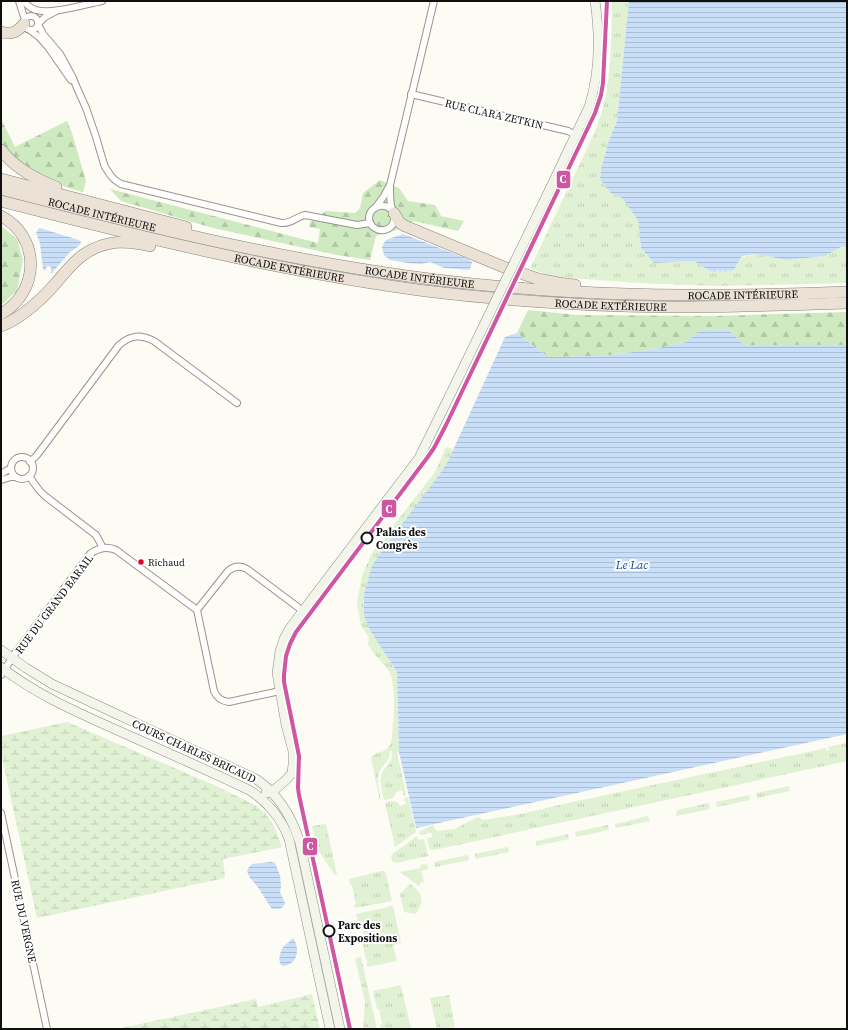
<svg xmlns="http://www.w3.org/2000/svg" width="848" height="1030" viewBox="0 0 848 1030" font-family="'Source Serif 4',serif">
<defs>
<pattern id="grass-tufts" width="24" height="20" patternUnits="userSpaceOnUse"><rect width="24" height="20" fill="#e0f2d3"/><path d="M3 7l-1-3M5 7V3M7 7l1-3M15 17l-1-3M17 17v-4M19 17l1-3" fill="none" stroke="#bfceb4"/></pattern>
<pattern id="forest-firs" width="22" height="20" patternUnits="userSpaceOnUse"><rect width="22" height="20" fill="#cfeac0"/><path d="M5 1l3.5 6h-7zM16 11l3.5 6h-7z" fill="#b1c8a4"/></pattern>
<pattern id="wetland-marsh" width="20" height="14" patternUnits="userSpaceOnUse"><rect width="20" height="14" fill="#e0f2d3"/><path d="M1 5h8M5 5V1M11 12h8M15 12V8" fill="none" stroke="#bfceb4"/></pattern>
<pattern id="water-rules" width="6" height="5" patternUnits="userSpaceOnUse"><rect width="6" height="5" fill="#c9dff8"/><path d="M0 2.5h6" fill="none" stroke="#abbed3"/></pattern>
</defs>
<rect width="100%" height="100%" fill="#fcfbf4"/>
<g fill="url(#grass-tufts)">
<path d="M612,1H629L617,121L609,140L601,169L600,179L611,193L622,198L638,220L641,248L654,263L695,261L710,271H719L721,272L722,270L726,272L727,270L731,272L732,270H734L742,257L757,254L786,260L824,256L844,245H847V283L717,286L639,283L557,277L530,269C545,237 560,205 576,172C586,151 597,130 603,108C612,75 611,35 612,1Z"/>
<path d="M446,447L453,449L448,461L439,475L368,580L364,594V616L397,672L399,752H397L406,794L404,796L402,790L396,792C394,799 391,799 384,800C383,793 379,784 381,777C383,766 394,764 392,751H390L389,758L379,772L378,777V783L381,801H380L371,758C378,748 388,757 392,738C393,721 397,686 389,671C385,665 381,662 377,657C373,653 371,649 368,645L369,638L361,625L357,604L360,586L363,573L372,553L432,476L436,470Z"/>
<polygon points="847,743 847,761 439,849 430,850 427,838 433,837 431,833 420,835 419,832 433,825 434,828 437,831 455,829 478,817 483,820 521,814 568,803 818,750 826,748 826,751 829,750 828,747"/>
<polygon points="789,786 790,791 757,798 756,793"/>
<polygon points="749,795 750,800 717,807 716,802"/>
<path d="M408,797L416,832L395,847L385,803C391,801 396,799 400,806L406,804L404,798Z"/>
<polygon points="709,803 710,809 676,816 677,810"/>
<polygon points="648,816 650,821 616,828 615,824"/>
<polygon points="326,824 337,875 335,875 318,850 316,844 312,826"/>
<polygon points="608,825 609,830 576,837 575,832"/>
<polygon points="568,834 569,839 536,846 536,841"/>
<polygon points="417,836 418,840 424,839 428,856 396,863 392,861 391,855"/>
<polygon points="508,847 509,852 476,859 475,854"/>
<polygon points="468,855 469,860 435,867 434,862"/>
<polygon points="427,864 428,869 421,871 424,882 420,883 419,886 400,872 421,868 420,865"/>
<polygon points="381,871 384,871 386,874 392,901 355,908 354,905 356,904 352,885 350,885 349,879"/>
<polygon points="410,884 420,893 422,902 416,914 404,912 400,894"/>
<polygon points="393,906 401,943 393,945 397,961 368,967 362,942 365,941 361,925 359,925 356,914"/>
<polygon points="361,957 377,1029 363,1029 365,1002 355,958"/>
<polygon points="401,985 411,1029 381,1029 380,1025 382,1024 379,1009 377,1009 373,991"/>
<polygon points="449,995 455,1027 446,1029 437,1029 430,998"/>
</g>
<g fill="url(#forest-firs)">
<path d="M1,119L15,147L67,121L72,133L86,181L83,192C57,186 33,173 13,155C9,151 2,146 1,141C0,134 1,125 1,119Z"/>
<polygon points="380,180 399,188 408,201 435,205 441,216 464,221 458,231 414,221 394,231 376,236 370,260 337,255 213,228 121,201 110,189 318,243 320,229 309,227 310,222 326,211 355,213 360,208 363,193"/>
<polygon points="1,226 17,239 23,260 17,291 1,305"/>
<polygon points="528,310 577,315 715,316 847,312 847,345 744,345 729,330 703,329 684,343 648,350 603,356 548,357 517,333"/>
</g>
<g fill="url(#wetland-marsh)">
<polygon points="67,722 214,785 255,805 264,812 271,821 276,831 282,847 223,859 225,878 37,918 1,753 1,736"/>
<polygon points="312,994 320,1029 117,1029 256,999 258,1007"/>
</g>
<g fill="url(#water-rules)">
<polygon points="629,1 847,1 847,245 844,245 825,256 786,260 757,254 742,256 734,270 732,270 731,272 728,270 726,272 722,270 721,272 717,270 716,272 715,272 714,271 710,271 694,261 654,263 641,248 638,220 622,198 611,193 605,186 600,179 601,169 609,140 617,121"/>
<polygon points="40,228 79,240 81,242 79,246 70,252 51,274 51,267 47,266 45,271 43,269 40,243 36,233 38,229"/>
<polygon points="403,234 468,259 472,262 471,267 469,270 444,268 430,262 421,264 408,263 390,260 384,255 382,247 384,243 386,240 400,235"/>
<polygon points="703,329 729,330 744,345 847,345 847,734 416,828 399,752 397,672 370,630 364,616 364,594 372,566 381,552 439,475 448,461 505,337 517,333 548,357 603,356 648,350 684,343"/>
<path d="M271,862L275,863L280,875L281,886L280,892L285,903C283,910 278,909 272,909L257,886L250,878L247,871L249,867L252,864Z"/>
<path d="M293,938C301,949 297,966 282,966C277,961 280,953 283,947C285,945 290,941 293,938Z"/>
</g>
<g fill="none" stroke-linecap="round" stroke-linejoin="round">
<g stroke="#969592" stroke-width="8">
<g id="street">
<polyline points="19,1 25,20"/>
<path d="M23,1C27,5 31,9 36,10C51,15 86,4 102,1"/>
<path d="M56,11L45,17L38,24L43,34L60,54L73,78L77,88L86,108L96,137L103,161L105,167L111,176L115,180L121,184L281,223C292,224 295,217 305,215L357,225L370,223"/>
<circle cx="31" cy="23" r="7"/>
<polyline points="30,30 40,38 48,47 71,80"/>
<polyline points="411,94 568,131 576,135"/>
<path d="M390,187C390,193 390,199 391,205C392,210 394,213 394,217C395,224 390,229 384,230C380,231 375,229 372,226C362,214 379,198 392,210"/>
<polyline points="376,207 384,196 390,185 434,1"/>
<circle cx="22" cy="468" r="11"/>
<path d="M30,462L37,455L55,431L119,345C131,335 140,334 154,341L237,403"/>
<polyline points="1,474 11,468"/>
<polyline points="29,476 39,490 45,496 96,535 103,548"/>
<polyline points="1,480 11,477 16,477"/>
<path d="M197,610L214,691C217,698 221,701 229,702L280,691"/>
<path d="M1,675L16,652L90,554C98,548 107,546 116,550L197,610L228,571C234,566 240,565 247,569L303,611"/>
<polyline points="1,813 47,1029"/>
</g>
</g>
<g stroke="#8c8c89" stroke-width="10">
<g id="secondary">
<path d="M547,195L589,107C600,73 600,36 595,1"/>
<path d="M1,650L26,668L52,684L256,779C278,794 292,817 300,843L340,1029"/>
<path d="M1,667C34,693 72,710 110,727C157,748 203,768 249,790C267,801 282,819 289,839L330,1029"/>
<polyline points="266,793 272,792 287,779 292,773 293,764 293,751 286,725 277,673 280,651 284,639 290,628 419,458 452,391"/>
</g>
</g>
<g stroke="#83837f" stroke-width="12">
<g id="highway">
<path d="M1,32C12,35 17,32 24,24"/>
<path d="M1,150C15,168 35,179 56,187"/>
<polyline points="1,179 186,227"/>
<path id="s1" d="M1,189C163,231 327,271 494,286C612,297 730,297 847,292"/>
<path id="s2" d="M1,201C141,237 282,272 426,291C507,301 589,306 671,307C729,307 788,305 847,303"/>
<polyline points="394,213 400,223 405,226 506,268 538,279 558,283 575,285"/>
<path d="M1,216C41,237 40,292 1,314"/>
<path d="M1,326C22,318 41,300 56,283C65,273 74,260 86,253C107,240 127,240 150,246"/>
</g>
</g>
<use href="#street" stroke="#fffefd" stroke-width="6"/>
<use href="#secondary" stroke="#f4f5ea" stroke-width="9"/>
<use href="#highway" stroke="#ebe2d5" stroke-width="11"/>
<polyline stroke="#d9c7c4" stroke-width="1" points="346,999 352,1029"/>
<g stroke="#8c8c89" stroke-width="10" stroke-linecap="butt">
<polyline id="secondary-bridge" points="452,391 547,195"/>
</g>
<use href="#secondary-bridge" stroke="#f4f5ea" stroke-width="9"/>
<g stroke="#fff" stroke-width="7">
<polyline id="tram-1" points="350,1029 299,795 298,788 299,756 284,682 284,675 286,656 290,644 296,632 427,458 434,448 446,425 595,113 601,95 603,83 607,1"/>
</g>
<use href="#tram-1" stroke="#cf56a0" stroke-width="4"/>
</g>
<g fill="#fff" stroke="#0f0f0f" stroke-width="2">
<circle cx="367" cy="538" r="5.5"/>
<circle cx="329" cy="931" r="5.5"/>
</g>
<circle fill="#e4002b" stroke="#fff" stroke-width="1.5" cx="141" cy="562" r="3.5"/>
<g text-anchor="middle" stroke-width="4" stroke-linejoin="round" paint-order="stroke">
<g font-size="10" fill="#0f0f0f" stroke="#fff" text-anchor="start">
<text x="148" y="566">Richaud</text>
</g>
<g font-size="11" fill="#0f0f0f" stroke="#fff">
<text transform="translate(494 114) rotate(13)" y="4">RUE CLARA ZETKIN</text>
<text dy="4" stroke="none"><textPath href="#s1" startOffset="104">ROCADE INTÉRIEURE</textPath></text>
<text dy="4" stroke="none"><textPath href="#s2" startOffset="296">ROCADE EXTÉRIEURE</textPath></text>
<text dy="4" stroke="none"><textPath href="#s1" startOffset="428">ROCADE INTÉRIEURE</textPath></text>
<text dy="4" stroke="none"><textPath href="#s1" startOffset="752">ROCADE INTÉRIEURE</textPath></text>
<text dy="4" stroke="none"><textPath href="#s2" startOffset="620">ROCADE EXTÉRIEURE</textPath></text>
<text transform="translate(54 604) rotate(-53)" y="4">RUE DU GRAND BARAIL</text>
<text transform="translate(194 751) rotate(25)" y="4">COURS CHARLES BRICAUD</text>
<text transform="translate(24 921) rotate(78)" y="4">RUE DU VERGNE</text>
</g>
<g font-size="11" font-weight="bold" fill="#0f0f0f" stroke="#fff" text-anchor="start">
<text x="376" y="536">Palais des<tspan x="376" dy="13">Congrès</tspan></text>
<text x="338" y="929">Parc des<tspan x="338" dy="13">Expositions</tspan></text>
</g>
<g font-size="12" font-style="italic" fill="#124ea6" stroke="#fff">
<text x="632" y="569">Le Lac</text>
</g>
</g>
<g stroke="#fff" stroke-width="1.5">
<rect x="556" y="170" width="15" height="19" rx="4" fill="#cf56a0"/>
<rect x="381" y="499" width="16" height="19" rx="4" fill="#cf56a0"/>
<rect x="302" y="837" width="16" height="19" rx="4" fill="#cf56a0"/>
</g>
<g font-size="11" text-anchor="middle" font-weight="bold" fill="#fff">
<text x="563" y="183">C</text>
<text x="389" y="513">C</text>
<text x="310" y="850">C</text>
</g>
<rect width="848" height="1030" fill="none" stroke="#0f0f0f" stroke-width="4"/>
</svg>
